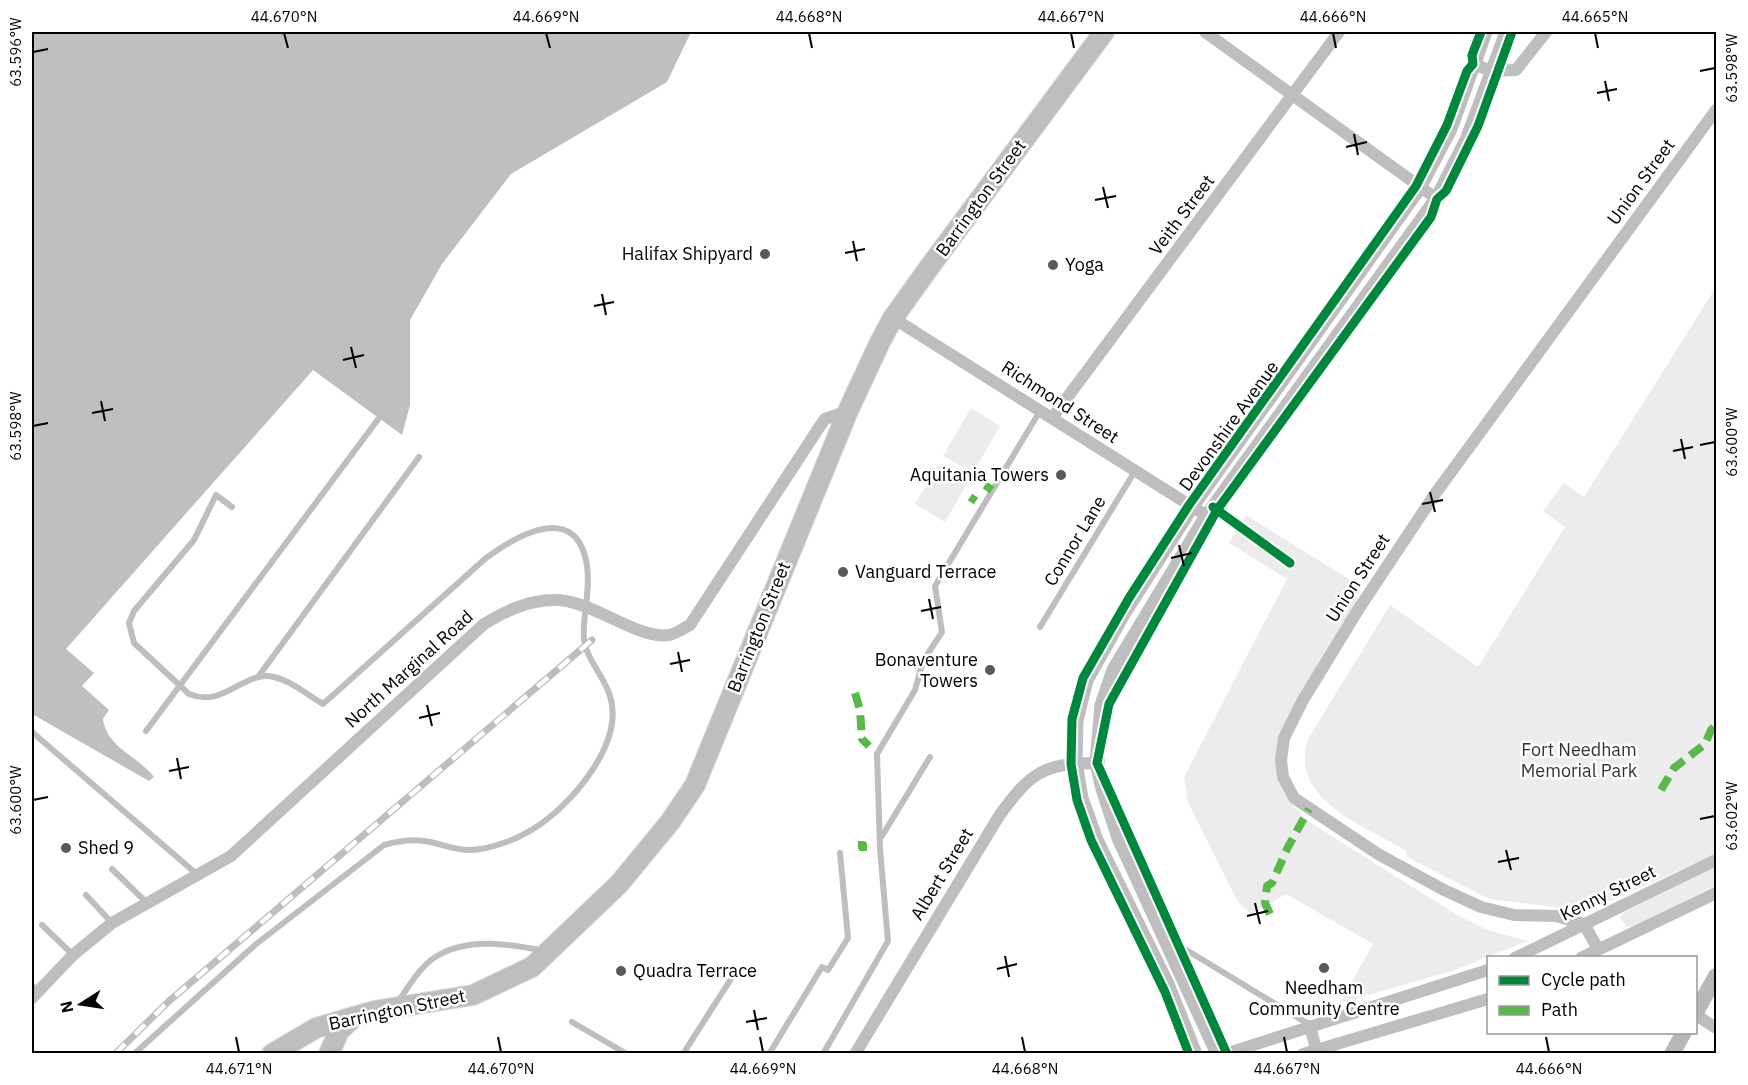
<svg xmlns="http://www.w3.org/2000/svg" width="1748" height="1085" viewBox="0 0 1748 1085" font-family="'IBM Plex Sans',sans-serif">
<rect width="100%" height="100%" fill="#fff"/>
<g fill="#ececec">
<path d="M1716,287V854L1599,906L1572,909L1489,899L1407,857L1405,850C1363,825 1288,799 1308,739L1390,605L1478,667L1565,527L1543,511L1564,483L1584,497Z"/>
<polygon points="971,408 1000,426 973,473 943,456"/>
<polygon points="938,466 967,484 945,522 915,504"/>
<polygon points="1246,515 1352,581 1346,590 1358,599 1278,741 1276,756 1279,783 1287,799 1306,820 1459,916 1488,930 1527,941 1452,971 1340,1003 1373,944 1286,894 1251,914 1238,902 1188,802 1184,777 1287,579 1229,543"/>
<polygon points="1716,867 1716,885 1637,925 1627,927 1620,918 1623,913"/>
</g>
<path fill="#bfbfbf" d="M32,32H691L667,82L511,174L442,264L410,320V405L402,435L313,370L66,649L94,673L82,686L109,710L103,719C107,748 137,755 154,777L149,781L32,714Z"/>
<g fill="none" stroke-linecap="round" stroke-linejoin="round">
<g stroke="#dbdbdb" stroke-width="22">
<g id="primary">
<polyline points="272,1054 316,1028 374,1011 473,995 532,967 619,884 670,822 695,785 848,411 880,342 893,318 928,269 1104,32"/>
<polyline points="329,1054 339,1031 354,1017"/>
</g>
</g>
<g stroke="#bebebe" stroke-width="6">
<polyline points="1040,627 1135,471"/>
<polyline points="258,677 419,457"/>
<polyline points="146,731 379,418"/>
<polyline points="32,732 199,876"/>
<polyline points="882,836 930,757"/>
<polyline points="112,869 147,903"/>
<polyline points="86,895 112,923"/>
<polyline points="42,925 73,955"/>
<polyline points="1170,940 1310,1025"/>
<polyline points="32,985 38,991"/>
<path d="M398,1002C409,986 420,966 437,956C468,937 511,944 544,951"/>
<polyline points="572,1022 627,1054"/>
<path d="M134,1054L255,945L384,845C398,841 411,839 424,841C440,843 453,850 469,850C488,850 516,840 533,829C571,806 625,743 610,696C604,676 586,659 584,639C582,616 591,591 587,566C577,501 519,534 486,558L323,704C308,695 291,681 274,677C245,669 224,709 189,694L134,643L129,623L134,611L194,540L216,495L232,507"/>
<polyline points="683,1054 736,971"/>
<polyline points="769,1054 822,967 828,970 848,938 840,853"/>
<polyline points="823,1054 888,941 880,849 877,754 915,690 923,661 942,632 935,586 1040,411"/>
</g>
<g stroke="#bebebe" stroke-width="12">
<polyline points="1205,32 1437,199"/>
<polyline points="1473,64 1492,71 1516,70 1546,32"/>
<polyline points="893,318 1207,516"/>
<polyline points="1052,418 1339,32"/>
<polyline points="1598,949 1584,924 1556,916 1514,915 1481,907 1444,890 1378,854 1294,798 1283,777 1281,760 1284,738 1303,700 1358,610 1435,494 1716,110"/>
<polyline points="1515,958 1716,860"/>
<polyline points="1581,958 1716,893"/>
<path d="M32,998L73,955L112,923L231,856L484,624C506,611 528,600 554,600C591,599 637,640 669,635C676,634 684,628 690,625L820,426L825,419L848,411"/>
<polyline points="1696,1015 1716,1028"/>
<polyline points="1310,1026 1316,1049"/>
<path d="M855,1054L999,816C1030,773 1043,763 1097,763"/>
<polyline points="1225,1054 1488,970"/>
<polyline points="1303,1054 1488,999"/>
</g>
<g stroke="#bebebe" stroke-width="15">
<polyline points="1195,1054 1167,984 1096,840 1081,798 1075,763 1076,721 1086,680 1123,614 1192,506 1419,188 1450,129 1485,32"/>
<polyline points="1218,1054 1119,838 1103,789 1097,763 1102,705 1114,670 1207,516 1437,199 1467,140 1507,32"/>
</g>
<g stroke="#b8b8b8" stroke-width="16">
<polyline points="1696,1012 1716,976"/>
<polyline points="1672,1054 1684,1032"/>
</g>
<use href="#primary" stroke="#bebebe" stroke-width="20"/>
<g stroke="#bebebe" stroke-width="7">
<polyline id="rail" points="115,1054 168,1002 592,640"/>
</g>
<use href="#rail" stroke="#fff" stroke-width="4.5" stroke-dasharray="14" stroke-linecap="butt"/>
<g stroke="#58b947" stroke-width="8" stroke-dasharray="15 8" stroke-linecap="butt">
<polyline points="985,485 992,490"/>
<polyline points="970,497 976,501"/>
<polyline points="855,693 860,710 862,739 869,746"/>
<polyline points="1661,790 1674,768 1705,744 1711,730 1716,725"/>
<polyline points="858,845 863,845 863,851"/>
<polyline points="1270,914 1265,903 1267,886 1272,883 1288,847 1309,809"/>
</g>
<g stroke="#fff" stroke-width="13">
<g id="cycleway">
<polyline points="1213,507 1290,563"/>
<polyline points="1189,1054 1165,992 1091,840 1077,800 1071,764 1072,719 1083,678 1129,598 1189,505 1416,186 1447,125 1467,71 1473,64 1472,55 1481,32"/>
<polyline points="1227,1054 1097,763 1109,704 1217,510 1431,217 1437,199 1446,191 1478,126 1512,32"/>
</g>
</g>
<use href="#cycleway" stroke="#00873e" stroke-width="9"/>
</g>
<path fill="none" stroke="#000" stroke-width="2" d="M284,33L288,48M546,33L550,48M809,33L812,48M1071,33L1074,48M1333,33L1336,48M1595,33L1598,48M33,52L48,49M1700,71L1715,68M1605,81L1609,101M1597,93L1617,89M1354,134L1358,155M1346,147L1367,142M1103,187L1108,208M1095,200L1116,196M853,241L857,261M845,253L865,249M602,294L606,315M594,306L614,302M351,347L356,368M343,360L364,355M101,401L105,421M92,413L113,409M33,426L48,423M1681,439L1685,459M1700,445L1715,442M1673,451L1693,447M1430,492L1435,512M1422,504L1443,500M1179,545L1184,566M1171,558L1192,553M929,599L933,619M921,611L941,607M678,652L682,672M670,664L690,660M427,705L432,726M419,718L440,713M177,758L181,779M169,771L189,767M33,800L48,797M1700,819L1715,816M1506,850L1511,870M1498,862L1519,858M1255,903L1260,924M1247,916L1268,911M1005,956L1009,977M997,969L1017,964M754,1010L758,1030M746,1022L767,1018M236,1037L239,1052M498,1037L501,1052M760,1037L763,1052M1022,1037L1025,1052M1284,1037L1287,1052M1546,1037L1549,1052"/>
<g fill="#595959" stroke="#fff" stroke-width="2">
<circle cx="765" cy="254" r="6"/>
<circle cx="1053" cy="265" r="6"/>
<circle cx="1061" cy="475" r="6"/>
<circle cx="843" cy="572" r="6"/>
<circle cx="990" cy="670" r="6"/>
<circle cx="66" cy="848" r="6"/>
<circle cx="1324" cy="968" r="6"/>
<circle cx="621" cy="971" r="6"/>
</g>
<g text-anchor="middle" stroke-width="5" stroke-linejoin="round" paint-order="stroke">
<g font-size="18" fill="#000" stroke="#fff">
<text transform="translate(1641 182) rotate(-54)" y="6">Union Street</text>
<text transform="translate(981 198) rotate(-54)" y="6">Barrington Street</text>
<text transform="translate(1182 215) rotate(-53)" y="6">Veith Street</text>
<text transform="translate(1060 402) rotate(33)" y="6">Richmond Street</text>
<text transform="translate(1229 426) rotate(-54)" y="6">Devonshire Avenue</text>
<text transform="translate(1075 541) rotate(-59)" y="6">Connor Lane</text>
<text transform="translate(1358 578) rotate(-57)" y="6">Union Street</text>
<text transform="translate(759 627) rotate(-68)" y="6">Barrington Street</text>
<text transform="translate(409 669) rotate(-42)" y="6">North Marginal Road</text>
<text transform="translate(942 874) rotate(-59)" y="6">Albert Street</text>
<text transform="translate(1608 893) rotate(-26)" y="6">Kenny Street</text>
<text transform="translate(397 1010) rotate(-12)" y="6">Barrington Street</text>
</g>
<g font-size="18" fill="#000" stroke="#fff" text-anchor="start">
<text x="753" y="260" text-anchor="end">Halifax Shipyard</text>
<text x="1065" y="271">Yoga</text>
<text x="1049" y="481" text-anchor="end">Aquitania Towers</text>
<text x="855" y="578">Vanguard Terrace</text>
<text x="978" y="666" text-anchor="end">Bonaventure<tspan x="978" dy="21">Towers</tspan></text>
<text x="78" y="854">Shed 9</text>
<text x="633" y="977">Quadra Terrace</text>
<text x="1324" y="994" text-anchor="middle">Needham<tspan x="1324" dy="21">Community Centre</tspan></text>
</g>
<g font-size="18" fill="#333" stroke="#fff">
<text x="1579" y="756">Fort Needham<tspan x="1579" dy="21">Memorial Park</tspan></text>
</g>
</g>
<rect width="1748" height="1085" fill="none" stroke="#ffffff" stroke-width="66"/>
<rect x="1487" y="956" width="210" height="78" fill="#ffffff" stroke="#999999" stroke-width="1.5"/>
<rect x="1499" y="976" width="30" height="9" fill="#00873e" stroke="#999999" stroke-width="1.5"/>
<text x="1541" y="986" font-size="18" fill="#000000">Cycle path</text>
<rect x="1499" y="1006" width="30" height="9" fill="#58b947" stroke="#999999" stroke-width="1.5"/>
<text x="1541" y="1016" font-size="18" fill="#000000">Path</text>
<g transform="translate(81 1004) rotate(258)" stroke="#ffffff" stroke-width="4.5" paint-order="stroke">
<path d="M0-4.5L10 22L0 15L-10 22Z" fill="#000000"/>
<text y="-9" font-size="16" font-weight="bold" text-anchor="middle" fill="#000000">N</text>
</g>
<rect x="33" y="33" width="1682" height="1019" fill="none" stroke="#000" stroke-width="2"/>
<g font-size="15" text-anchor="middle" fill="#000">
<text x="284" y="22">44.670°N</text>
<text x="546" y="22">44.669°N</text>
<text x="809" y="22">44.668°N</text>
<text x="1071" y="22">44.667°N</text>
<text x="1333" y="22">44.666°N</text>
<text x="1595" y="22">44.665°N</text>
<text transform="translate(16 52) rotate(-90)" y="5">63.596°W</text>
<text transform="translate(1732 68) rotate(-90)" y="5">63.598°W</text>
<text transform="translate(16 426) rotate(-90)" y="5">63.598°W</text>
<text transform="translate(1732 442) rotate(-90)" y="5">63.600°W</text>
<text transform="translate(16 800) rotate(-90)" y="5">63.600°W</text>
<text transform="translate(1732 816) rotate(-90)" y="5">63.602°W</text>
<text x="239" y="1074">44.671°N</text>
<text x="501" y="1074">44.670°N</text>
<text x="763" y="1074">44.669°N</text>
<text x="1025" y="1074">44.668°N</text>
<text x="1287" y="1074">44.667°N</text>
<text x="1549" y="1074">44.666°N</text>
</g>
</svg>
